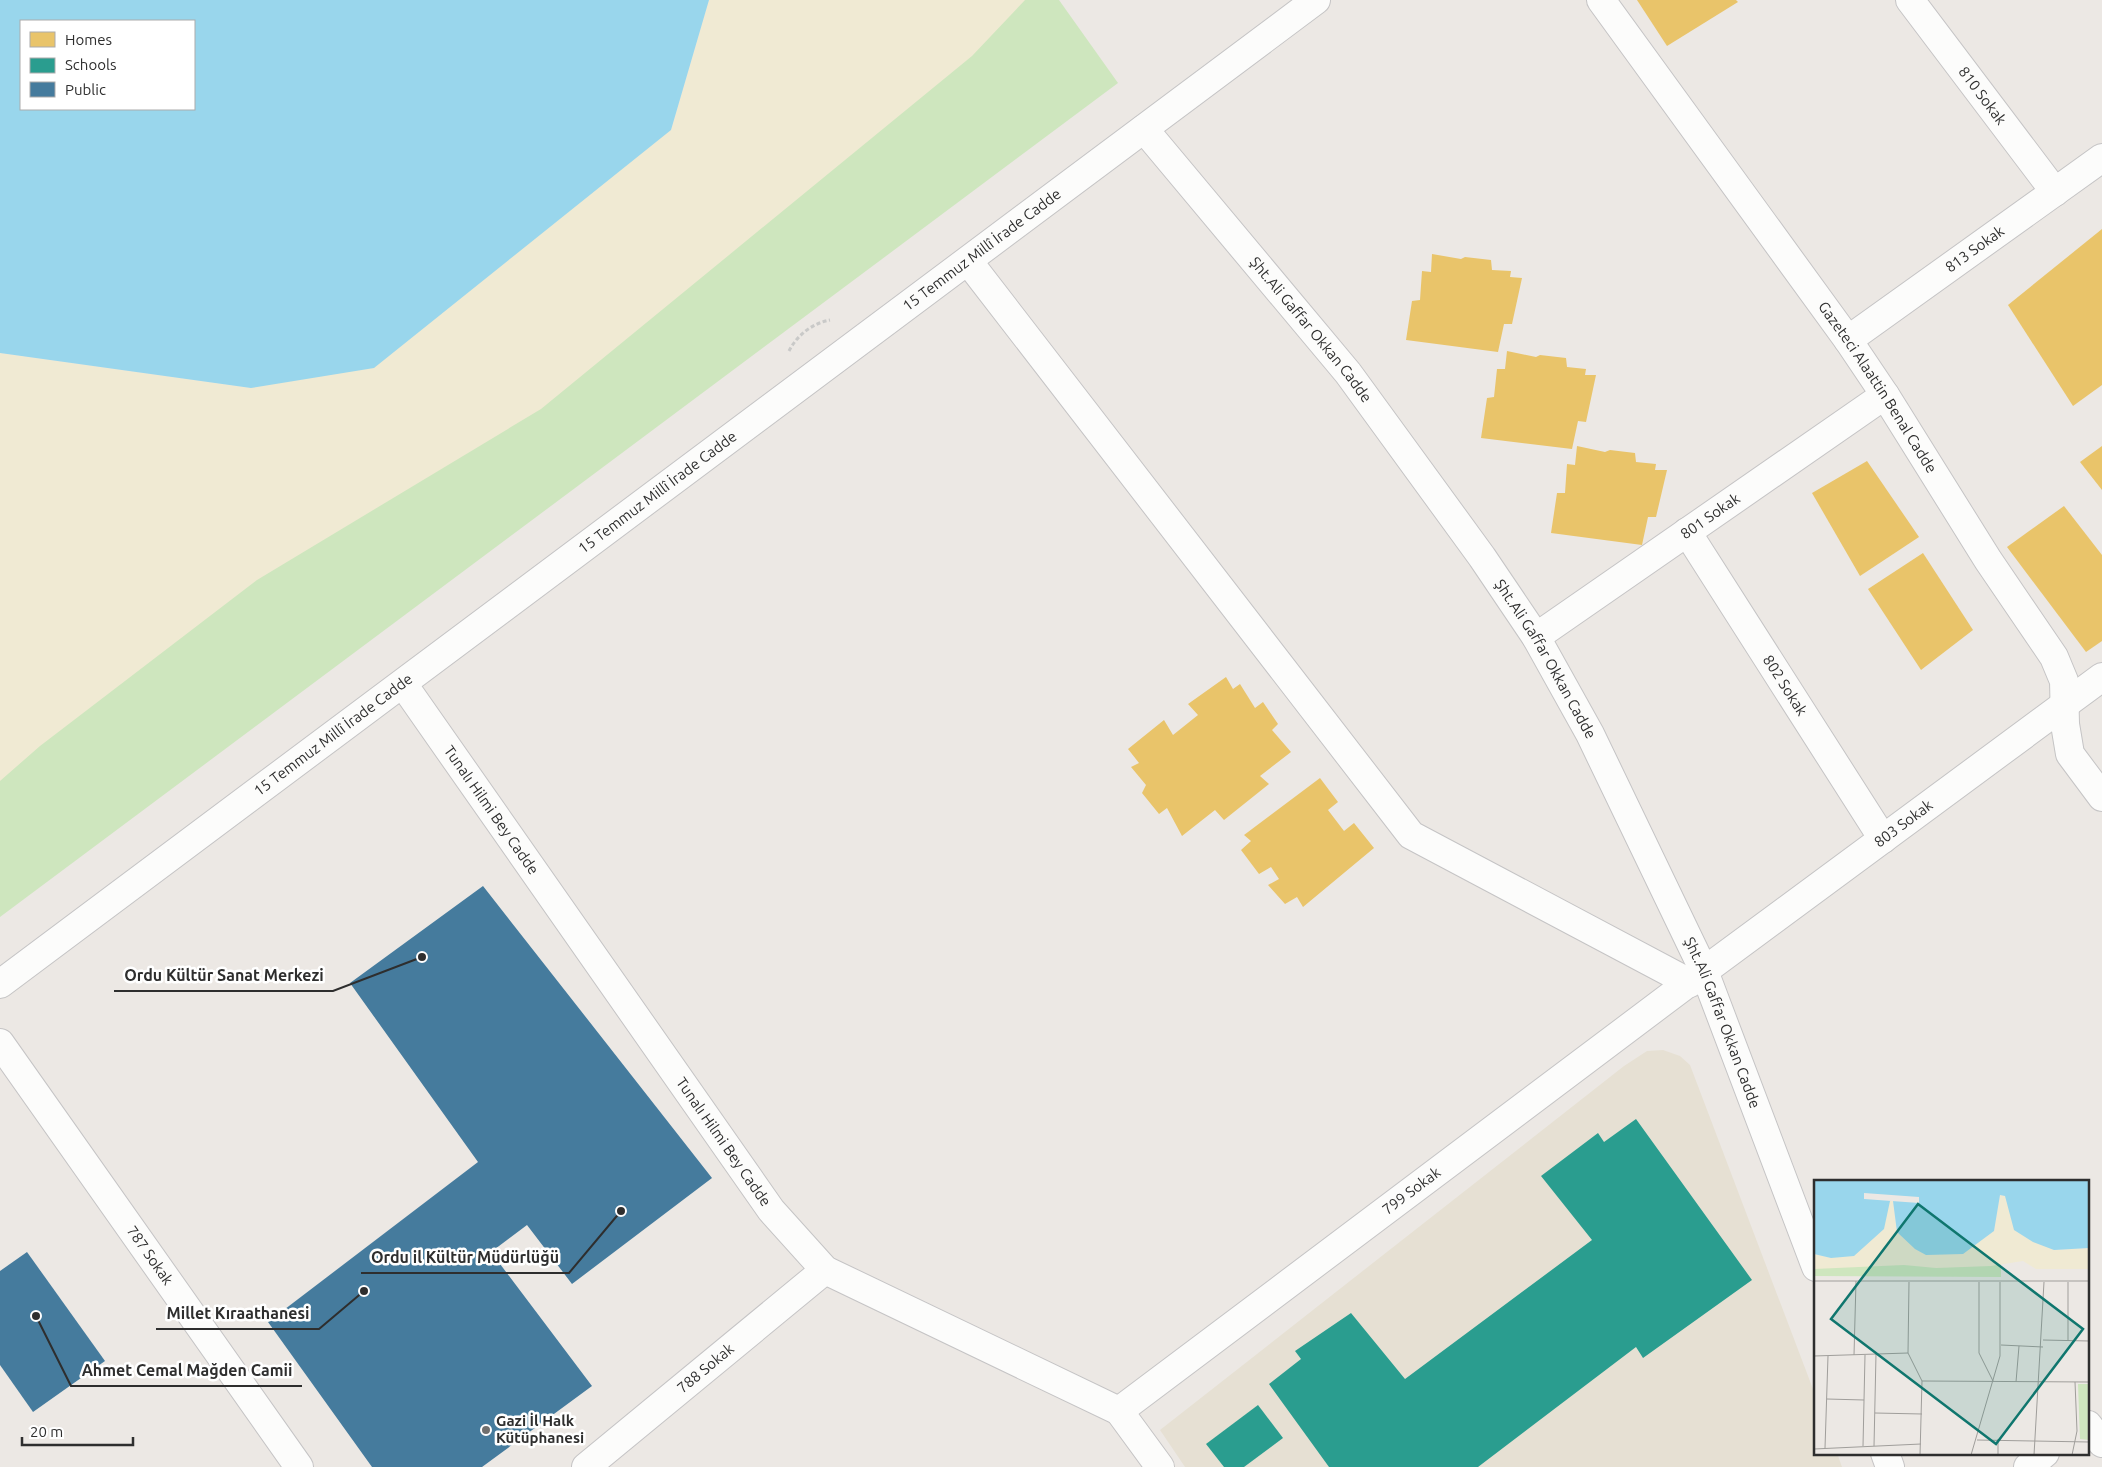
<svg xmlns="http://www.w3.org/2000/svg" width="2102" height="1467" viewBox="0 0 2102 1467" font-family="Ubuntu,sans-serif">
<rect width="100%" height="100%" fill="#ece8e4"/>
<polygon fill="#e6e0d3" points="1663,1050 1680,1056 1690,1065 1816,1397 1816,1453 1837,1453 1842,1467 1185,1467 1160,1430 1624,1066 1647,1051"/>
<polygon fill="#cee6be" points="960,0 1059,0 1118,83 0,917 0,726"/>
<polygon fill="#f0ead3" points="709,0 1025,0 972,56 541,409 257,580 40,746 0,781 0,353 251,388 671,130"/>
<path fill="#99d6ec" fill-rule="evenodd" d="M0,0H709L671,130L374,368L251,388L0,353ZM21,21H194V109H21Z"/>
<g fill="#e9c46a">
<polygon points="1637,0 1736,0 1738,2 1667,46"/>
<polygon points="2102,229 2102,385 2073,406 2008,305"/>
<polygon points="1432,254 1461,259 1465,257 1491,260 1492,270 1511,271 1510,277 1522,278 1512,324 1504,324 1498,352 1406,340 1412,301 1420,300 1422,271 1431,272"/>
<polygon points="1507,351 1536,357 1540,355 1566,358 1567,367 1586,369 1585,375 1596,375 1586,422 1578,421 1572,449 1481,438 1487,398 1494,397 1497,369 1505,369"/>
<polygon points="1577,446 1605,452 1610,450 1635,453 1636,462 1656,464 1655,470 1667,470 1656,517 1648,517 1642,545 1551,533 1557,493 1565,493 1567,464 1575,465"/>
<polygon points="2102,446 2102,490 2080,462"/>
<polygon points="1867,461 1919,537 1860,576 1812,493"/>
<polygon points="2064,506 2102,555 2102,641 2086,652 2007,547"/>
<polygon points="1923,553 1973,630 1921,670 1868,589"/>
<polygon points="1226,677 1233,689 1240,684 1255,708 1263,702 1278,724 1272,730 1291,752 1260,776 1269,784 1224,820 1215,810 1182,836 1167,808 1159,814 1142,793 1146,785 1131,767 1139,763 1128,749 1164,720 1173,735 1198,715 1188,704"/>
<polygon points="1320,778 1338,802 1328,810 1344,831 1354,823 1374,848 1303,907 1297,897 1285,904 1268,885 1279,879 1271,867 1259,874 1241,850 1251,841 1244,835"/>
</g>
<g fill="#2a9d8f">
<polygon points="1636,1119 1752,1280 1643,1358 1636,1347 1478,1467 1329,1467 1269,1384 1301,1359 1295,1351 1351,1313 1405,1379 1592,1240 1541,1176 1598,1133 1604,1142"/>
<polygon points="1258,1405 1283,1438 1244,1467 1224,1467 1206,1444"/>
</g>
<g fill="#457b9d">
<polygon points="483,886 712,1178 572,1284 527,1225 491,1252 592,1386 482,1467 372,1467 268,1322 478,1162 350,983"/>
<polygon points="27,1252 105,1361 33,1412 0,1365 0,1271"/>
</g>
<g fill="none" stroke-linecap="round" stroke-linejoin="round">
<g stroke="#c5c4c5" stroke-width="30">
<g id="street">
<path id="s1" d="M1601,0L1848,340L1885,395L1988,560L2054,657L2064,681L2065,724L2070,754L2102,797"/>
<path id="s2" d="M1910,0L2055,192"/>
<polyline points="968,261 1411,835 1690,983"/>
<path id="s3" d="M1848,340L2102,158"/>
<path id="s4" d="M1687,532L1883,839"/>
<path id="s5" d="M1536,637L1885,395"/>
<path id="s6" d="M403,684L771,1210L825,1270L1119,1411L1160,1467"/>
<path id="s7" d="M0,1043L299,1467"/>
<path id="s8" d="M1119,1411L1704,971L2102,677"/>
<polyline points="2088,1425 2102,1443"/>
<path id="s9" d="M586,1467L825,1270"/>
<polyline points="2028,1467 2045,1453"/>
</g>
</g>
<g stroke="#c5c4c5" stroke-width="30">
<g id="secondary">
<path id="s10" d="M1144,129L1348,373L1482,557L1536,637L1590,734L1704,971L1816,1267"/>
<path id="s11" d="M0,984L1316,0"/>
<polyline points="1885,1453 1890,1467"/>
</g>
</g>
<path stroke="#c9c9c8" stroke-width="3" stroke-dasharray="4 2.5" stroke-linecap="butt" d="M789,351C797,335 813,323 830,320"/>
<use href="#street" stroke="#fcfcfb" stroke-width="28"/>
<use href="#secondary" stroke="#fcfcfb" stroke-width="28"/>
</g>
<circle fill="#706f6e" stroke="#fff" stroke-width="2" cx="486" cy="1430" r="5"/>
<g text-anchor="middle" stroke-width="5" stroke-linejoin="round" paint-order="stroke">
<g font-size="15" fill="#2e2e2e" stroke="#fff">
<text dy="5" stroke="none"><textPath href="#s2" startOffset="120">810 Sokak</textPath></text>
<text dy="5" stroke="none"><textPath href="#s3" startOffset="156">813 Sokak</textPath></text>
<text dy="5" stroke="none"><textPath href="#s11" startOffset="1226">15 Temmuz Millî İrade Cadde</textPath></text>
<text dy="5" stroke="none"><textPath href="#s10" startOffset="261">Şht.Ali Gaffar Okkan Cadde</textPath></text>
<text dy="5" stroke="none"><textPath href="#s1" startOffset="476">Gazeteci Alaattin Benal Cadde</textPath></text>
<text dy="5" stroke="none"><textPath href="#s11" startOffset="821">15 Temmuz Millî İrade Cadde</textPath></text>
<text dy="5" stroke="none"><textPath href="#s5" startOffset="212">801 Sokak</textPath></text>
<text dy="5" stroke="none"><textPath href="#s10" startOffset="666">Şht.Ali Gaffar Okkan Cadde</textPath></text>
<text dy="5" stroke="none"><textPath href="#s4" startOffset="182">802 Sokak</textPath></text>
<text dy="5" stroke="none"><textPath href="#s11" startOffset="416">15 Temmuz Millî İrade Cadde</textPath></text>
<text dy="5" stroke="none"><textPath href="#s6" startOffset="154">Tunalı Hilmi Bey Cadde</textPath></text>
<text dy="5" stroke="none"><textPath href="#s8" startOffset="980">803 Sokak</textPath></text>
<text dy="5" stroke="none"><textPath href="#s10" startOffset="1071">Şht.Ali Gaffar Okkan Cadde</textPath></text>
<text dy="5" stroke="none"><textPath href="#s6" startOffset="559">Tunalı Hilmi Bey Cadde</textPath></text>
<text dy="5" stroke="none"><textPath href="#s8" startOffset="366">799 Sokak</textPath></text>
<text dy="5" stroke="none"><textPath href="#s7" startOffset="260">787 Sokak</textPath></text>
<text dy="5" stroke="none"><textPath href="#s9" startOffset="155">788 Sokak</textPath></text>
</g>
<g font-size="15" font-weight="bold" fill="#2e2e2e" stroke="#fff" text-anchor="start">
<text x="496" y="1426">Gazi İl Halk<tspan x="496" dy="17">Kütüphanesi</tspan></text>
</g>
</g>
<g transform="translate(1814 1180)">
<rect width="275" height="275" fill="#ece8e4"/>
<path d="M0,81H187V97L0,96ZM264,204H275V260L266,259Z" fill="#cee6be"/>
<path d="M186,15L191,16L240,70L275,68V89H222L209,81L177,86L122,88L90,85L0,89V74L17,78L69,49L75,21H79L83,52L180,51Z" fill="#f0ead3"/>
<path d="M0,0H275V68L240,70L219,62L200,50L191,16L186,15L180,51L149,74L112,75L101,69L83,52L79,21H76L70,49L40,76L17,78L0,74Z" fill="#99d6ec"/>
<path d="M50,13L105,17V23L50,19Z" fill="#ece8e4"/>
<path fill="none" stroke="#a09e9b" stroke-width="1" d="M0,101H275M95,102L94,173L108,201L106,275M165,102V173L179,201M254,102V161M229,160L275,161M187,165L229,167M40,175L42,101M0,176L94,173M108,201L275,202M202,202L205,166M13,219L50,220M61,233L108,234M163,260L275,262M49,266L51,175M60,266L62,174M11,268L14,176M0,269L107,264M157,275L186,176V102M184,275V259M220,275L230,102M258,275L263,251L261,202"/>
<path fill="#0f766e" fill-opacity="0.15" stroke="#0f766e" stroke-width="2.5" d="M104,24L269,149L182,264L17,139Z"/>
<rect width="275" height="275" fill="none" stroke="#2e2e2e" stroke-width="2.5"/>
</g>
<path fill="none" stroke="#2e2e2e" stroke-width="2" d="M422 957L333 991H114M621 1211L569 1273H361M364 1291L319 1329H156M36 1316L71 1386H302"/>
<g fill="#2e2e2e" stroke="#fff" stroke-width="2">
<circle cx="422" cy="957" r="5"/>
<circle cx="621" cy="1211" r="5"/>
<circle cx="364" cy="1291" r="5"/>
<circle cx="36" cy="1316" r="5"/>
</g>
<g font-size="16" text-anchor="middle" font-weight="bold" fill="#2e2e2e" stroke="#fff" stroke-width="5" stroke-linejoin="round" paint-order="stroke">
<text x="224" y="981">Ordu Kültür Sanat Merkezi</text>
<text x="465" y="1263">Ordu il Kültür Müdürlüğü</text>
<text x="238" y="1319">Millet Kıraathanesi</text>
<text x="187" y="1376">Ahmet Cemal Mağden Camii</text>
</g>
<rect x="20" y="20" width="175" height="90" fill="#ffffff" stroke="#ababab"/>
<rect x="30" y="32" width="25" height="15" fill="#e9c46a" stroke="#ababab"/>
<text x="65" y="45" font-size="15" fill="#2e2e2e">Homes</text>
<rect x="30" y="58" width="25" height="15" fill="#2a9d8f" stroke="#ababab"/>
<text x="65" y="70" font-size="15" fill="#2e2e2e">Schools</text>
<rect x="30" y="82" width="25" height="15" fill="#457b9d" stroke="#ababab"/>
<text x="65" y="95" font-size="15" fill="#2e2e2e">Public</text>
<path d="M22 1437v8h111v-8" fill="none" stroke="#2e2e2e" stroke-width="2.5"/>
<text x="30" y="1437" font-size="15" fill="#2e2e2e" stroke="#ffffff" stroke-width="4" paint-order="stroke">20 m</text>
</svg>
